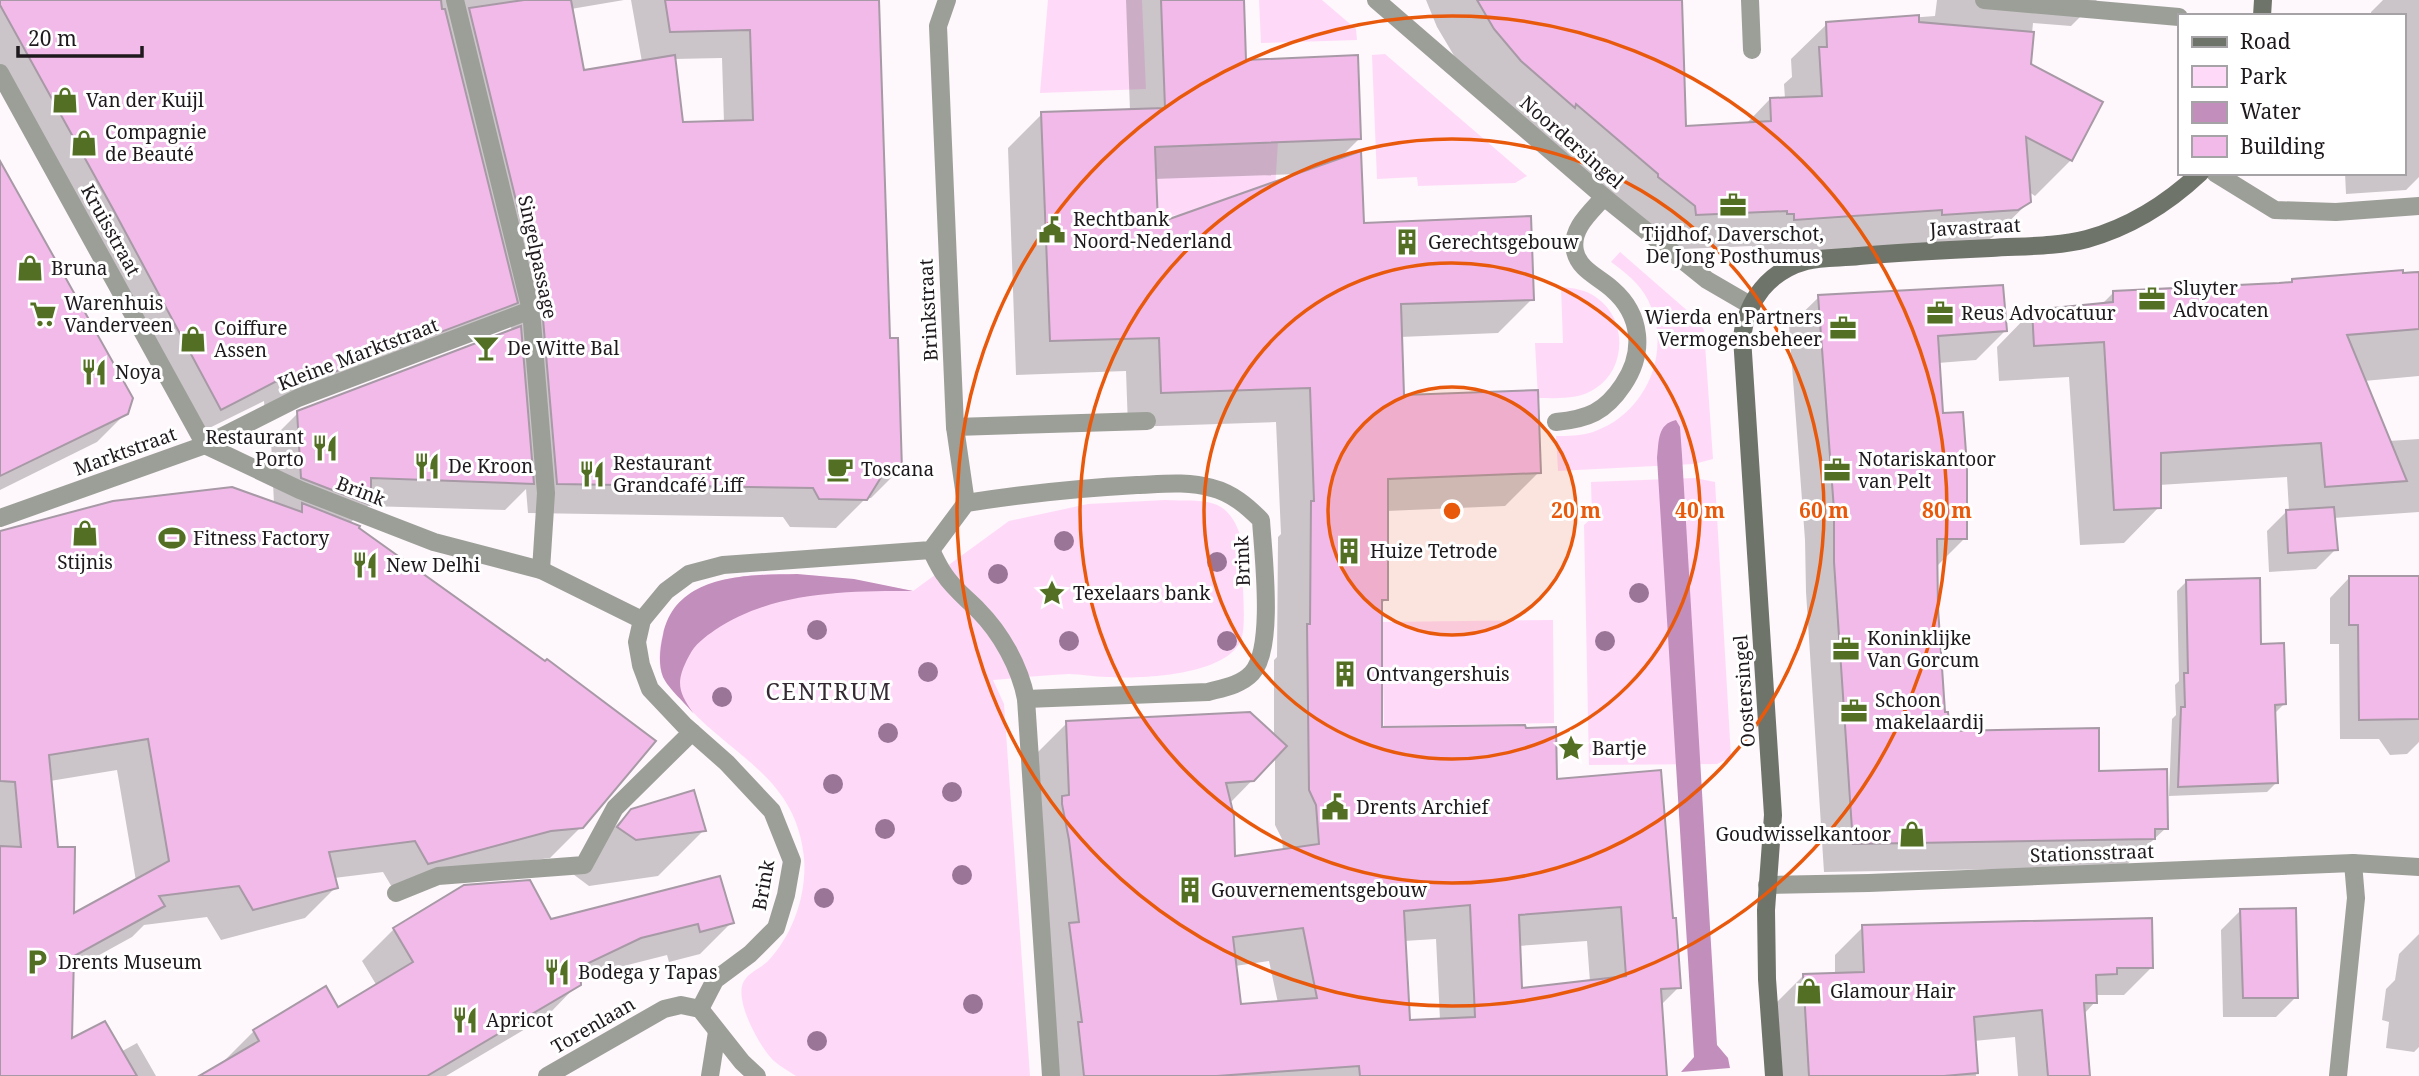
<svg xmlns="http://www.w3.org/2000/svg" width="2419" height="1076" viewBox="0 0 2419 1076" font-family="'Noto Serif',serif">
<rect width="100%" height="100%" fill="#fef7fc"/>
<g fill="#fedaf8">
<polygon points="1048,0 1142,0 1146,89 1040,93"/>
<polygon points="1259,0 1322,0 1356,29 1357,40 1261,43"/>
<polygon points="1385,54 1527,176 1515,183 1418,186 1417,177 1377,179 1372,55"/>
<polygon points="1278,142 1275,190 1209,204 1187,215 1158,216 1155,146"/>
<path d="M1620,252L1698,320L1704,330L1713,459L1694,464L1558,471L1556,436C1568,436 1581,436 1593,432C1647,414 1673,350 1648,300C1640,284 1625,272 1611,262Z"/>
<path d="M1561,287C1574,288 1587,290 1597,298C1627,319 1627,368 1596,388C1579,400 1558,398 1538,398L1535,343H1563Z"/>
<polygon points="1695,478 1715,482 1731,757 1717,764 1589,765 1584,525 1592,518 1591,482"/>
<path d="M1165,500C1199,502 1225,494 1239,532C1240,554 1248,623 1241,640C1226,676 1140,679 1107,677C1094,677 1081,674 1069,674C1044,675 1018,678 993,680L1004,704L1030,1076H796C789,1071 781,1067 774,1061C760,1048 733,999 744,981C749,972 761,968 768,961C793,935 807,894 804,858C796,774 728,756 681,699C676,693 668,686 664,679C656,664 660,642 665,627C692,546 851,579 913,591L1009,521L1088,504Z"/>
<polygon points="1553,620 1554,723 1384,726 1382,622"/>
</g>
<g fill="#c28ebb">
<path d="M1676,420L1680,427L1682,455L1717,1045L1728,1058L1730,1068L1681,1072L1694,1057L1657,458C1659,442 1657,424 1676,420Z"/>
<path d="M797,574L854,579L913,591C847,591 773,591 715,630C705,637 695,644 689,656C675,682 678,692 694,714C686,704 668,688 663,677C658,664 660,648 663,635C676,573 748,575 797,574Z"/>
</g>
<g fill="#0003" fill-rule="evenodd">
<path d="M0,0H624L571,9L583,72L642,62L631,0H877L888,340L900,469L871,498L865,499L836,528L790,527L783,517L528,513L526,489L505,510L368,506L350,523L582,826L550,858L519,862L396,894L383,872L334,878L336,887L305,918L221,940L207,917L144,925L132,937L72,970L70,1076H0V533L274,504L271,440L298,413L512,331L507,311L265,415L264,401L191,437L0,86ZM722,58L724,123L682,124L674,59ZM117,770L136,881L72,915L56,849L50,781Z"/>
<path d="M1126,0H1242L1244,62L1359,139L1336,162L1363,225L1532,299L1498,333L1400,337L1402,396L1539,472L1505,506L1386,511V599L1380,605V729L1555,781L1679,987L1660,1006L1665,1076H1047L1033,757L1067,723L1274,736V660L1277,657L1278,537L1281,534L1276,422L1128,427L1126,371L1016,375L1008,148L1042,114L1130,111ZM1299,174L1156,225L1154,179ZM1275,757V825L1282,839L1283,851L1234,858L1229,804ZM1436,939L1440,1020L1408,1022L1404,941ZM1587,941L1590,982L1520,990L1518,946ZM1269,961L1278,1003L1240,1006L1235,966Z"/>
<polygon points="1426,0 1680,0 1685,127 1746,124 1770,99 1785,99 1784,84 1792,77 1791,59 1827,24 1935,16 1937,0 2097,0 2071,26 2033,23 2029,65 2071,160 2035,196 2029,192 2030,201 1993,237 1980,245 1907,245 1759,255 1759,249 1752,249 1752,246 1660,250 1459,64 1437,27"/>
<polygon points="2383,0 2419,0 2419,177 2406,190 2346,194 2345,173 2403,173 2403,16 2371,16 2371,12"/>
<polygon points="0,164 126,413 97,442 0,490"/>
<polygon points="2419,271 2419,376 2364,381 2389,441 2419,439 2419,512 2333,518 2336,549 2316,569 2269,572 2267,531 2286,512 2289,511 2287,477 2159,485 2159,507 2124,543 2080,545 2069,377 1999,381 1997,347 2032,311 2102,304 2113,293 2289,284 2293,280"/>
<polygon points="1819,297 2005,331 1976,360 1938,363 1941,415 1965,538 1936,567 1944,714 1948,732 2098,773 2166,828 2124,867 1824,872 1806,592 1805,540 1789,326"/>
<polygon points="2349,578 2419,631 2419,742 2407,754 2390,755 2379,739 2340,739 2339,644 2330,644 2330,598"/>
<polygon points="2187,581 2259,646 2284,704 2274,714 2276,783 2267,792 2169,796 2172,719 2176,715 2175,685 2179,681 2177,591"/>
<polygon points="631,810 704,830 658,876 589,886 573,874 585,857"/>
<polygon points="2241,910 2296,997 2276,1017 2223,1017 2221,930"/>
<polygon points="550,921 732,922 700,954 669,962 667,955 608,970 579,983 547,1016 446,1076 202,1076 222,1063 254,1031 338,1010 377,986 362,961 394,929"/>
<polygon points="1863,927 2152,967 2124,995 2095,995 2095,1002 2083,1015 2088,1076 2018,1076 2015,1037 1974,1041 1976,1076 1781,1076 1776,1003 1804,975 1835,974 1835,955"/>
<polygon points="2419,934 2419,1047 2414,1052 2386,1048 2389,1022 2382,1020 2386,989 2395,980 2399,954"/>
<polygon points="137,1043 156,1076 91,1076 106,1060"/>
</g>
<g fill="#f1bae8" stroke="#a799a5" stroke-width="2" fill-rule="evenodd">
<polygon points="0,0 441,0 442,9 445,9 518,303 294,387 292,373 221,410 113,209 0,5"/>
<polygon points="524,0 571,0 584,70 675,55 683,122 753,120 750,30 670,32 665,0 879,0 890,338 898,338 902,470 885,471 867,500 819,499 813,488 557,484 542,307 469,8"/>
<path d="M1161,0H1244L1246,60L1358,55L1361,139L1155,147L1158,223L1361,151L1364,223L1531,216L1534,300L1401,304L1404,395L1538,390L1541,473L1388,479V600H1382V727L1525,725L1526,728L1556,727L1557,779L1661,770L1673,918H1676L1681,988L1661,989L1667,1076H1360L1359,1066L1217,1076H1084L1078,1022H1082L1069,923L1079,922L1069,840L1062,804V796L1069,795L1066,721L1250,712L1287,746L1254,781L1226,783L1234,816L1235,856L1319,844L1316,805L1309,790L1307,624H1310L1311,501H1314L1310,388L1161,393L1159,338L1050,341L1041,112L1165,108ZM1470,905L1475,1017L1410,1020L1404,911ZM1621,907L1626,976L1522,988L1519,915ZM1303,928L1317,998L1241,1004L1233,937Z"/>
<polygon points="1477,0 1682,0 1686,126 1771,121 1770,98 1822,96 1819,47 1827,47 1826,22 1919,15 1919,22 2034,32 2031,64 2103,102 2072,161 2026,137 2031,202 2018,210 1942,215 1942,210 1794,220 1794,214 1787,214 1787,211 1696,215 1695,206 1658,177 1658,174 1576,104 1575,108 1521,61 1494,29"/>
<polygon points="0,161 133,398 128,414 0,476"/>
<polygon points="2403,270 2403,273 2419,272 2419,329 2347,335 2407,481 2325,487 2321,443 2161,453 2161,508 2114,510 2104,342 2034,346 2032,310 2113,302 2113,291 2279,283 2292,282 2292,279"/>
<polygon points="2003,285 2007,331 1938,336 1943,413 1963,412 1967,466 1967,539 1937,539 1938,608 1945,712 1948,712 1950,731 2099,728 2099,771 2167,769 2168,829 2155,829 2155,839 1853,844 1834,562 1834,510 1818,295"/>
<polygon points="521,326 534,484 371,478 371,505 301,478 297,411"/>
<path d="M232,487L302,512V503L360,526L359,528L545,661L547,659L656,741L583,828L551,831L428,864L415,841L329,852L338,888L253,910L239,886L159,896L165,906L74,956L72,1038L105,1021L137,1076H0V846L21,847L15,782L0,781V531L113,501ZM148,739L169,861L74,913L75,847H58L49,755Z"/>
<polygon points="2334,507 2338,550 2288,553 2286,510"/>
<polygon points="2349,576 2419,576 2419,719 2359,720 2358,625 2349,625"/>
<polygon points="2260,578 2261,644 2284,643 2286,704 2275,705 2278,783 2178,787 2181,707 2185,707 2184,673 2188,673 2186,580"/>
<polygon points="694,790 706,831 636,840 617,827 631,809"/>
<polygon points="720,876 734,923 700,932 698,924 641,938 580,967 581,985 427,1076 199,1076 259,1041 253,1030 326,986 338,1007 413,962 393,928 464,885 530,880 551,919"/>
<polygon points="2296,908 2298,998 2243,998 2240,909"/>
<polygon points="2152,918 2153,968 2117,968 2117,974 2096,975 2097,1003 2084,1003 2090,1076 2048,1076 2042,1010 1974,1017 1978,1073 1944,1076 1809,1076 1803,974 1864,972 1862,925"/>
</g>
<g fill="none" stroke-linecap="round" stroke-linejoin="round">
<g stroke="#9c9f98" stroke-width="18">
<polyline points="1750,0 1752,50"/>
<polyline points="1984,0 2179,17"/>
<path d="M1556,422C1588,419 1605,412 1623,385C1645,353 1642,315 1612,289C1599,277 1579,270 1575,251C1570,229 1591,212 1604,197"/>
<polyline points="396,893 438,876 584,865 615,808 692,732"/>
<polyline points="710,1076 717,1032"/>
<polyline points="2338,1076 2356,898 2353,863"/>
</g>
<g stroke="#9c9f98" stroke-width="18">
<polyline points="455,0 531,310 546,493 541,570"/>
<polyline points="0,73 205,445"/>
<polyline points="955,427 966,503"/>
<polyline points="205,445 300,490 434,542 541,570 642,620"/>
<polyline points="0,518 205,445 298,398 531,310"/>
<path d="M931,550C935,558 939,567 944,574C953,588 966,598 978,610C1001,633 1020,667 1026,699L1051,1076"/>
<path d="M700,1009L715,980L750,954L776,928L786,895L792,861L772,811L727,763L684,725L650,689L641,665L637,642L642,620L666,591L689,574L723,565L931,550L966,503C1023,494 1080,488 1137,485C1162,484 1188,481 1212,488C1232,493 1247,506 1261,520C1263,554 1275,648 1252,673C1241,685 1223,688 1208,692L1026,699"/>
</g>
<g stroke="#9c9f98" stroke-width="18">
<polyline points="947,0 938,26 955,427 1147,421"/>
<polyline points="1376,0 1604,197 1707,280 1750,305"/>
<polyline points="2215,173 2275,210 2336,212 2419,206"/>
<polyline points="547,1076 664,1009 681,1005 700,1009 742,1062 757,1076"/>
</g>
<polyline stroke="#9c9f98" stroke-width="18" points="1767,885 1869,883 2353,863 2419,867"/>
<g stroke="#6f746a" stroke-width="18">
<polyline points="2262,16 2263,0"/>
<path d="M1774,1076L1767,979L1766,910L1773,815L1742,337C1747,300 1769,271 1806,261C1822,257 1842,258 1859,256C1903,252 1947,250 1991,248C2022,246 2056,247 2087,239C2130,227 2167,204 2200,173"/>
</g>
</g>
<g fill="#9b7597">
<circle cx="1064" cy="541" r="10"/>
<circle cx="1217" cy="562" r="10"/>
<circle cx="998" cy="574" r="10"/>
<circle cx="1639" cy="593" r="10"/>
<circle cx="817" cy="630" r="10"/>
<circle cx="1069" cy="641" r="10"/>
<circle cx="1227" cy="641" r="10"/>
<circle cx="1605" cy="641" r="10"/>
<circle cx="928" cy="672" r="10"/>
<circle cx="722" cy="697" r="10"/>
<circle cx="888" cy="733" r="10"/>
<circle cx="833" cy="784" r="10"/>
<circle cx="952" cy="792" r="10"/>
<circle cx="885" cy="829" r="10"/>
<circle cx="962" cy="875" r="10"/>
<circle cx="824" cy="898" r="10"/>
<circle cx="973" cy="1004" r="10"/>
<circle cx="817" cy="1041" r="10"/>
</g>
<circle cx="1452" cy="511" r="124" fill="#e8590c" fill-opacity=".12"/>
<g fill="none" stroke="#e8590c" stroke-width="3.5">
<circle cx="1452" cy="511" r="124"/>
<circle cx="1452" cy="511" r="248"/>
<circle cx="1452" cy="511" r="372"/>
<circle cx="1452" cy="511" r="495"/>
</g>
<defs>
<g id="shop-bare" transform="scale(2.1)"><path d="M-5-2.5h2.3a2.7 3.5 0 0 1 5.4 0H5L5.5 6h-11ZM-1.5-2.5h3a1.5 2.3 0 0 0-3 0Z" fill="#536f23" stroke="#fff" stroke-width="2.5" paint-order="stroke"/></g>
<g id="office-bare" transform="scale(2.1)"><path d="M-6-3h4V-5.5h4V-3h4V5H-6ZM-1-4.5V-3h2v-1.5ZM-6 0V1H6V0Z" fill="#536f23" stroke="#fff" stroke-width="2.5" paint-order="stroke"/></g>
<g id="civic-bare" transform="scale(2.1)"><path d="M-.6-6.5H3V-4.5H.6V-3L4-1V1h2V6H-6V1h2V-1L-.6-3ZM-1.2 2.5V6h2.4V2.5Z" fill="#536f23" stroke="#fff" stroke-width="2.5" paint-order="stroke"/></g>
<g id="building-bare" transform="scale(2.1)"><path d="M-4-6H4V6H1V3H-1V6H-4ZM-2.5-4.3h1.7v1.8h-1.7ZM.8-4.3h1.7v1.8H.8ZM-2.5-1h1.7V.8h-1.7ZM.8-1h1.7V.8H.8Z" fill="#536f23" stroke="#fff" stroke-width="2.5" paint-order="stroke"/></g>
<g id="supermarket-bare" transform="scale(2.1)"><path d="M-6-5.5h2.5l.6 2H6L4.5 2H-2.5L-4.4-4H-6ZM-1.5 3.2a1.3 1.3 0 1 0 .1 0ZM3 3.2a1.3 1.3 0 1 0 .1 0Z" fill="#536f23" stroke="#fff" stroke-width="2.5" paint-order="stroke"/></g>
<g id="bar-bare" transform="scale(2.1)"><path d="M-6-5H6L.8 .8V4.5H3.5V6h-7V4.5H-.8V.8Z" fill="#536f23" stroke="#fff" stroke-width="2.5" paint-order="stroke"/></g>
<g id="restaurant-bare" transform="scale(2.1)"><path d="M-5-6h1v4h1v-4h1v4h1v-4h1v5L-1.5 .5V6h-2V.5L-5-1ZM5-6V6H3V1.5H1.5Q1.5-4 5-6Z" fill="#536f23" stroke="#fff" stroke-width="2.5" paint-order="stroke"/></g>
<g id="cafe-bare" transform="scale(2.1)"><path d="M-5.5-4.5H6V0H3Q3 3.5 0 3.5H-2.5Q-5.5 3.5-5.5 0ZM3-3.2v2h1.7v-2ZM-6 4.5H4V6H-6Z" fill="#536f23" stroke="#fff" stroke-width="2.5" paint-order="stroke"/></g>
<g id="stadium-bare" transform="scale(2.1)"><path d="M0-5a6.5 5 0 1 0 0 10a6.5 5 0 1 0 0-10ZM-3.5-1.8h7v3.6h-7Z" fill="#536f23" stroke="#fff" stroke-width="2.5" paint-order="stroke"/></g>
<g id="sight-bare" transform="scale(2.1)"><path d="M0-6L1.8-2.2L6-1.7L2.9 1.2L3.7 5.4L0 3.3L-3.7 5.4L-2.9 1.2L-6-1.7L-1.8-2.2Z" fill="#536f23" stroke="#fff" stroke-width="2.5" paint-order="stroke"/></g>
<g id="parking-bare" transform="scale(2.1)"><path d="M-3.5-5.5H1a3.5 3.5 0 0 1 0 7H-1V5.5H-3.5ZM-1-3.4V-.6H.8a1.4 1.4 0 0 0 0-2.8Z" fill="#536f23" stroke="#fff" stroke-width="2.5" paint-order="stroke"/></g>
</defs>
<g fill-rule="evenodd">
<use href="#shop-bare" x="65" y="100"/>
<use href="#shop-bare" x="84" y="143"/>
<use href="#office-bare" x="1733" y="205"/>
<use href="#civic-bare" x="1052" y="230"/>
<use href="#building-bare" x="1407" y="242"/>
<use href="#shop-bare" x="30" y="268"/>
<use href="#office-bare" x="2152" y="299"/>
<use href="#office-bare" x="1940" y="313"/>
<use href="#supermarket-bare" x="43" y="314"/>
<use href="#office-bare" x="1843" y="328"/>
<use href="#shop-bare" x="193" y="339"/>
<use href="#bar-bare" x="486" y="348"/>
<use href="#restaurant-bare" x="94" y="372"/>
<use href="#restaurant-bare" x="325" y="448"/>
<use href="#restaurant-bare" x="427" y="466"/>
<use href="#cafe-bare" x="840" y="469"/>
<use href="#office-bare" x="1837" y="470"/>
<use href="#restaurant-bare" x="592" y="474"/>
<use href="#shop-bare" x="85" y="533"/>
<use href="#stadium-bare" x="172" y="538"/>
<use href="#building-bare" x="1349" y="551"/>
<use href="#restaurant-bare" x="365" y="565"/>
<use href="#sight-bare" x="1052" y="593"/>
<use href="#office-bare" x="1846" y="649"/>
<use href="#building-bare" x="1345" y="674"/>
<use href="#office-bare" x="1854" y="711"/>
<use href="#sight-bare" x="1571" y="748"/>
<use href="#civic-bare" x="1335" y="807"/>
<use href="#shop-bare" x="1912" y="834"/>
<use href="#building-bare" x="1190" y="890"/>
<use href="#parking-bare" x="37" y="962"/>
<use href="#restaurant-bare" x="557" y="972"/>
<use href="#shop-bare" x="1809" y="991"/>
<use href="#restaurant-bare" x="465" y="1020"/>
</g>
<g text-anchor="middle" stroke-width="6" stroke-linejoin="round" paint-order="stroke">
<g font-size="19" fill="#1e191d" stroke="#fff" text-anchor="start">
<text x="86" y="107">Van der Kuijl</text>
<text x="105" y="139">Compagnie<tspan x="105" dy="22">de Beauté</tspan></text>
<text x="1073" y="226">Rechtbank<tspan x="1073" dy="22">Noord-Nederland</tspan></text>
<text x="1733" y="241" text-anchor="middle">Tijdhof, Daverschot,<tspan x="1733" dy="22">De Jong Posthumus</tspan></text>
<text x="1428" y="249">Gerechtsgebouw</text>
<text x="51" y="275">Bruna</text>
<text x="2173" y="295">Sluyter<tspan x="2173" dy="22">Advocaten</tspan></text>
<text x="64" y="310">Warenhuis<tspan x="64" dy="22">Vanderveen</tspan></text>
<text x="1961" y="320">Reus Advocatuur</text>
<text x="1822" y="324" text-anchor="end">Wierda en Partners<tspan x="1822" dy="22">Vermogensbeheer</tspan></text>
<text x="214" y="335">Coiffure<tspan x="214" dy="22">Assen</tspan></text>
<text x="507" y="355">De Witte Bal</text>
<text x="115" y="379">Noya</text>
<text x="304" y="444" text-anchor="end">Restaurant<tspan x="304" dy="22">Porto</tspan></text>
<text x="1858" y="466">Notariskantoor<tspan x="1858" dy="22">van Pelt</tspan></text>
<text x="613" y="470">Restaurant<tspan x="613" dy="22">Grandcafé Liff</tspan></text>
<text x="448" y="473">De Kroon</text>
<text x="861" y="476">Toscana</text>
<text x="193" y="545">Fitness Factory</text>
<text x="1370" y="558">Huize Tetrode</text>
<text x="85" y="569" text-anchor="middle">Stijnis</text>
<text x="386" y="572">New Delhi</text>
<text x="1073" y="600">Texelaars bank</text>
<text x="1867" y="645">Koninklijke<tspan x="1867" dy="22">Van Gorcum</tspan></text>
<text x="1366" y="681">Ontvangershuis</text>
<text x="1875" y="707">Schoon<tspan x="1875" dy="22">makelaardij</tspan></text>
<text x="1592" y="755">Bartje</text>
<text x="1356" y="814">Drents Archief</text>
<text x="1891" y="841" text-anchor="end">Goudwisselkantoor</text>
<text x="1211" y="897">Gouvernementsgebouw</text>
<text x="58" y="969">Drents Museum</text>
<text x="578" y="979">Bodega y Tapas</text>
<text x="1830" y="998">Glamour Hair</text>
<text x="486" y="1027">Apricot</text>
</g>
<g font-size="19" fill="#1e191d" stroke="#fff">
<text transform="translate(1572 142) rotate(41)" y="7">Noordersingel</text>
<text transform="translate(1975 227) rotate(-3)" y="7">Javastraat</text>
<text transform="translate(111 230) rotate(61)" y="7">Kruisstraat</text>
<text transform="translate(538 257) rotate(78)" y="7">Singelpassage</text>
<text transform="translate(928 310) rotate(-93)" y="7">Brinkstraat</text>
<text transform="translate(358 354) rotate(-21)" y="7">Kleine Marktstraat</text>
<text transform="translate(125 451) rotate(-20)" y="7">Marktstraat</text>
<text transform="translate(361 491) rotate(21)" y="7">Brink</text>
<text transform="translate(1242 561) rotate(-92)" y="7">Brink</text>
<text transform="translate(1744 691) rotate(-94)" y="7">Oostersingel</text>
<text transform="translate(2092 853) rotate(-2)" y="7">Stationsstraat</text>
<text transform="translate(763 885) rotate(-80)" y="7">Brink</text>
<text transform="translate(593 1025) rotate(-30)" y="7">Torenlaan</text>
</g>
<g font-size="23" letter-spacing="2" fill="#352a33" stroke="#fff">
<text x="829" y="700">CENTRUM</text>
</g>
</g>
<circle cx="1452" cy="511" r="10" fill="#e8590c" stroke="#fff" stroke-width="3.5"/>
<g font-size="21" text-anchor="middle" font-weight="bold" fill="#e8590c" stroke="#fff" stroke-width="6" stroke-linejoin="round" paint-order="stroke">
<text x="1576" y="518">20 m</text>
<text x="1700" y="518">40 m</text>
<text x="1824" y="518">60 m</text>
<text x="1947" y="518">80 m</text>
</g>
<rect x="2178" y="14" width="228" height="161" fill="#ffffff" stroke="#a5a3a5" stroke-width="2"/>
<rect x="2192" y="37" width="35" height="10" fill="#6f746a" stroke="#a5a3a5" stroke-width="2"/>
<text x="2240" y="49" font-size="21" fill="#1e191d">Road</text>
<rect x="2192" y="66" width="35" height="21" fill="#fedaf8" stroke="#a5a3a5" stroke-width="2"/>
<text x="2240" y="84" font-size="21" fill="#1e191d">Park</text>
<rect x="2192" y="102" width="35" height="21" fill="#c28ebb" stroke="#a5a3a5" stroke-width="2"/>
<text x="2240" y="119" font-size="21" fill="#1e191d">Water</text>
<rect x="2192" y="136" width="35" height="21" fill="#f1bae8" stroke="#a5a3a5" stroke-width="2"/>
<text x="2240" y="154" font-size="21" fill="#1e191d">Building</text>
<path d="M18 46v10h124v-10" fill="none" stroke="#1e191d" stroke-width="3.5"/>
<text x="28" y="46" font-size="21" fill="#1e191d" stroke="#ffffff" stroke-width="5" paint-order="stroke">20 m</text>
</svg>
